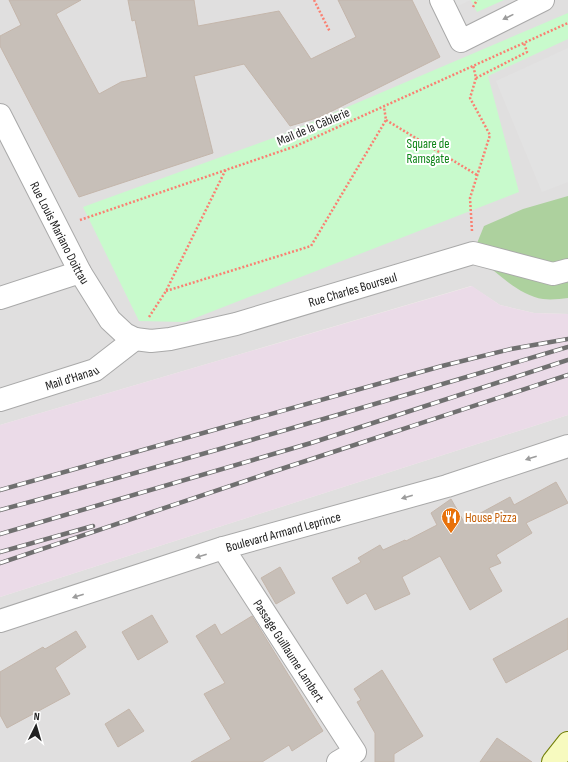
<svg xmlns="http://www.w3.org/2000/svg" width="568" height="762" viewBox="0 0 568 762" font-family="'Sofia Sans Condensed',sans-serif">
<rect width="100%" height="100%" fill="#f2efe9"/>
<g fill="#e0dfdf">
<polygon points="0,0 568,0 568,314 534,313 500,305 471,286 0,425"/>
<polygon points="568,415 568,762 0,762 0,597"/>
</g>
<polygon fill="#ebdbe8" points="472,286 500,305 534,313 568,314 568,415 0,597 0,425"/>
<path fill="#add19e" d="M568,196V298C560,299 551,300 543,299C517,295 493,269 473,253L484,226L523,209Z"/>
<g fill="#c8facc">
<polygon points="471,0 504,0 477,12"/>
<polygon points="568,13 568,39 488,76 519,192 185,322 139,321 83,207 284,134"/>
</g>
<g fill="#e2e2e2">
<polygon points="441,0 471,0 446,11"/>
<polygon points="568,48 568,182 542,192 496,81"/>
</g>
<g fill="#c7bfb8" stroke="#c4b6ab">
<polygon points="9,0 81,0 56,14 99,94 121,82 147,77 135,20 132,21 128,0 194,0 198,26 279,11 311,59 356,37 338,0 412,0 440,57 320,117 290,126 244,64 194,76 213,153 79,197 0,46 0,36 21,25"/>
<polygon points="556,482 568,503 526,523 532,533 496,555 501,563 489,568 502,591 470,610 440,556 402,577 410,594 375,610 366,593 347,604 332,578 361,562 358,558 380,545 383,550 405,540 406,541 437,525 431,513 451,499 464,522 510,497 514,505"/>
<polygon points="280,567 295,593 276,604 261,578"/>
<polygon points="152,615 168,642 138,660 122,632"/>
<polygon points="252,616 323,731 292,751 289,745 262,762 191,762 231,739 204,694 225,683 196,636 215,624 221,635"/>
<polygon points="568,618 568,649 506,683 493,659"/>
<polygon points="76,631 86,647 55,668 70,694 7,728 0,715 0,672 43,647 45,649"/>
<polygon points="382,670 423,736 394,754 394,762 375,762 375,733 357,702 361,700 354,689"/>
<polygon points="129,709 144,731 118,747 105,724"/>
<polygon points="497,738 532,762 480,762"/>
</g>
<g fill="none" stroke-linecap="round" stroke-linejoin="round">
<g stroke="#a9a9a9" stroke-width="24">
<g id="pedestrian">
<polyline points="0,298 80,272"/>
<path id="s1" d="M0,400L95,370L135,339"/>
</g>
</g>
<g stroke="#a9a9a9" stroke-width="24">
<g id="minor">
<polyline points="441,0 461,41 543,0"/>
<path id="s2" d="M223,548L355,752L338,762"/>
</g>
</g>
<g stroke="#a9a9a9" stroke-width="24">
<g id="tertiary">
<path id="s3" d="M0,115L80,272L110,320L125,334L135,339L151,341L170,339L236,324L473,253L553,274L568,270"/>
<path id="s4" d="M0,621L223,548L447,486L568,446"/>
</g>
</g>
<g stroke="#707d05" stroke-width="24">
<polyline id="secondary" points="553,762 568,743"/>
</g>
<g stroke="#fa8072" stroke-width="2.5" stroke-dasharray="2 2" stroke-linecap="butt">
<polyline points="314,0 330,32"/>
<polyline points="473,7 477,0"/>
<polyline points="476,78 527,52 524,43"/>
<polyline points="386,120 477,175"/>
<polyline points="80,220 296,146 568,23"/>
<polyline points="472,231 470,198 490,135 470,98 476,78 473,65"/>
<polyline points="166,291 311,246 386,120 384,107"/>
<polyline points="149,317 166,291 226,169"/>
</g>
<use href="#pedestrian" stroke="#fff" stroke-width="22"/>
<use href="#minor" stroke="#fff" stroke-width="22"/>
<use href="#tertiary" stroke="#fff" stroke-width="22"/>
<use href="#secondary" stroke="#f7fabf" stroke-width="22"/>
<g stroke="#707070" stroke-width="4.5">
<g id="rail">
<polyline points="0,490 442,366 511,349 568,339"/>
<path d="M0,510C190,459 379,403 568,347"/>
<polyline points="0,534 311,443 568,360"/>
<polyline points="0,552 93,526"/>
<polyline points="0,563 275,471 568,375"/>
</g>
</g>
<use href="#rail" stroke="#fff" stroke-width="3" stroke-dasharray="9" stroke-linecap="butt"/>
</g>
<defs><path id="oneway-solid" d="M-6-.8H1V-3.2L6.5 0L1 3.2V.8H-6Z"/></defs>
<g fill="#9c9c9c">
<use href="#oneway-solid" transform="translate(508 17) rotate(154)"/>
<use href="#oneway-solid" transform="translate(531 458) rotate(162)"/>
<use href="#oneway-solid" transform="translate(407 497) rotate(164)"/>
<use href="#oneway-solid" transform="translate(201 556) rotate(162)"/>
<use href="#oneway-solid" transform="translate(78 596) rotate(162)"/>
</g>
<defs>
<g id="restaurant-pin" transform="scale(1)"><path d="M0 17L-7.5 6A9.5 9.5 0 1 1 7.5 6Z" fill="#e8710a" stroke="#fff"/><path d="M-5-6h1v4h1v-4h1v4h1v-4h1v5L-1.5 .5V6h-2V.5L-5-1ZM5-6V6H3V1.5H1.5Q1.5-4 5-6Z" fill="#fff"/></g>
</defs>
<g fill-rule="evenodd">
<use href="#restaurant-pin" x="451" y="517"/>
</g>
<g text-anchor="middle" stroke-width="4" stroke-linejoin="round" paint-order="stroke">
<g font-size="13" fill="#222" stroke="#fff">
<text transform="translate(313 126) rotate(-23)" y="5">Mail de la Câblerie</text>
<text dy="5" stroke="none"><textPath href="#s3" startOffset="132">Rue Louis Mariano Doittau</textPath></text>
<text dy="5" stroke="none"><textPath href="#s3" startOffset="489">Rue Charles Bourseul</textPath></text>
<text dy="5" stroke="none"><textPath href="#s1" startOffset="75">Mail d'Hanau</textPath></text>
<text dy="5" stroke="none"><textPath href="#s4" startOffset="297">Boulevard Armand Leprince</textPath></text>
<text dy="5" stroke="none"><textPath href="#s2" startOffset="122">Passage Guillaume Lambert</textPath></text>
</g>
<g font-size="13" fill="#0c8416" stroke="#fff">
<text x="428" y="148">Square de<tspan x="428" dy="15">Ramsgate</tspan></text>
</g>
<g font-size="13" fill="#c56008" stroke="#fff" text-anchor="start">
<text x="465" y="522">House Pizza</text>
</g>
</g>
<g transform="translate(36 726) rotate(5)" stroke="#ffffff" stroke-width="3" paint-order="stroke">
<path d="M0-3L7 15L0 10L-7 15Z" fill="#222222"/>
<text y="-6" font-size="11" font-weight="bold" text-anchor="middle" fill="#222222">N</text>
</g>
</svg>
